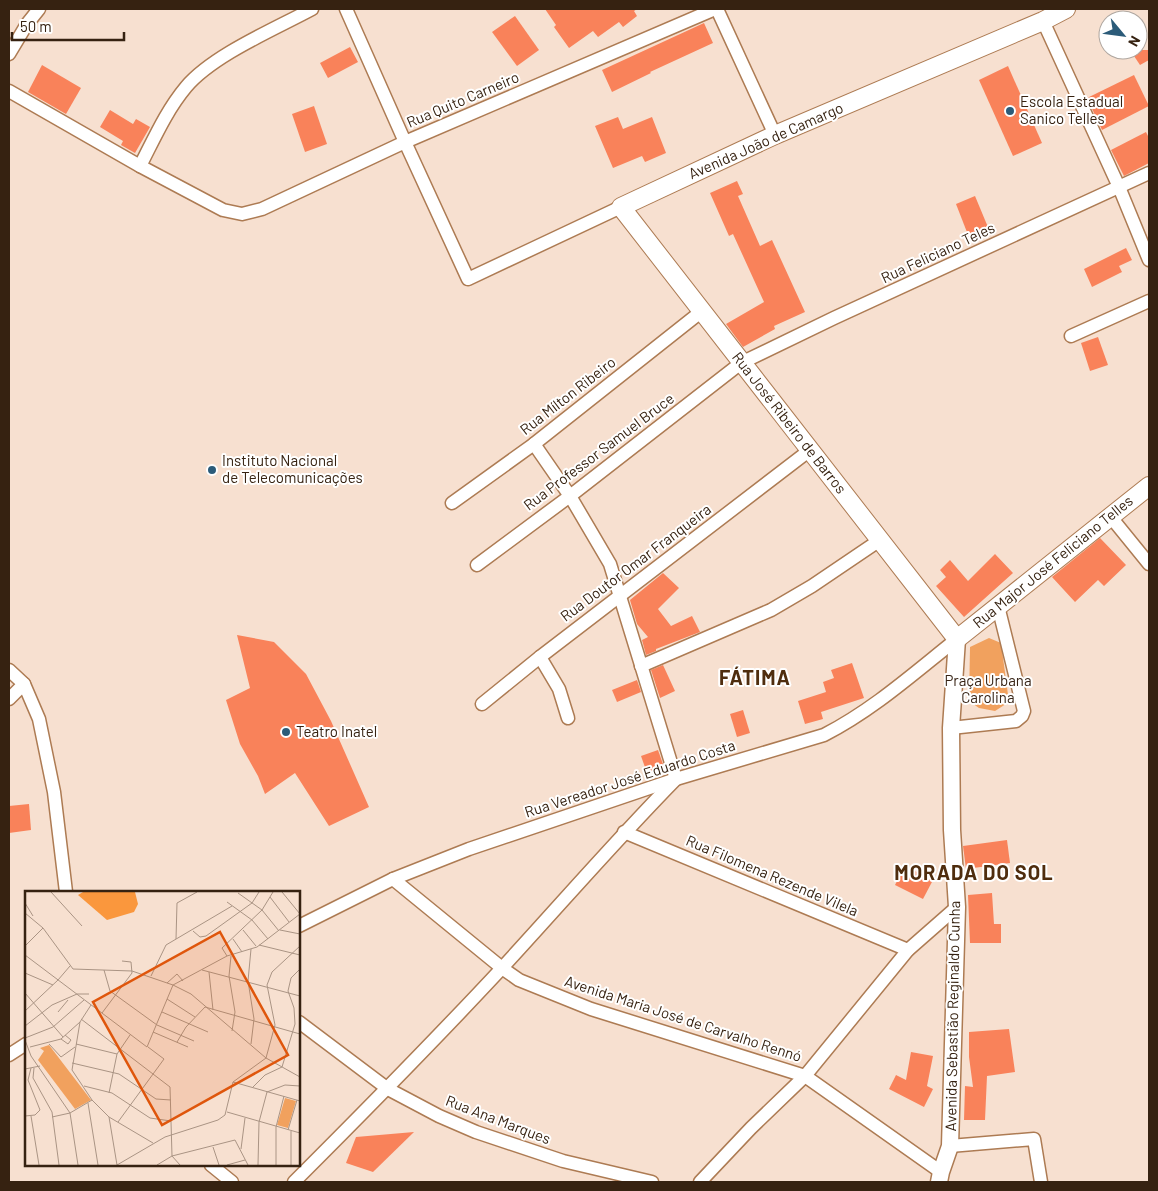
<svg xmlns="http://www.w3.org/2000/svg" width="1158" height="1191" viewBox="0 0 1158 1191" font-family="Barlow,sans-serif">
<rect width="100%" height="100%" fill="#f7e0d0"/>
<polygon fill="#f1a15e" points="989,638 1001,643 1009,702 995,711 979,708 969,701 970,647"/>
<g fill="#f9825a">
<polygon points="545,9 637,9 634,11 637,16 623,27 619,22 598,37 593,31 569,48 554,27 556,25"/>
<polygon points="515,16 539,50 517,66 492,32"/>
<polygon points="704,23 713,43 650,72 651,73 612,92 602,70"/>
<polygon points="350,47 358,62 328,78 320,63"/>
<polygon points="1130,50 1149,50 1149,60 1140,65"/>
<polygon points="42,65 81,88 66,114 28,92"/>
<polygon points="1008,66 1042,143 1013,156 979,80"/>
<polygon points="1134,75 1149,106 1102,130 1087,98"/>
<polygon points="314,106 327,144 305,152 292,114"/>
<polygon points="110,110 133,124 136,119 150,127 135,153 121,145 123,141 100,127"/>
<polygon points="618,117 623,129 652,117 666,153 645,162 642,156 613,168 595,126"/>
<polygon points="1146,132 1149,138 1149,163 1124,176 1111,150"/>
<polygon points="737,181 743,194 738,196 760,246 772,240 805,312 774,326 775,329 743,347 726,324 764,302 733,234 729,236 710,193"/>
<polygon points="975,196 990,232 970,240 956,204"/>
<polygon points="1126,248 1132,260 1119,266 1122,272 1092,287 1084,269"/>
<polygon points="1098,337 1108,365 1090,371 1081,343"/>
<polygon points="1100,538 1126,565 1104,586 1098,580 1075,602 1052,577"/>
<polygon points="995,554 1013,573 964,617 936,586 946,577 940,570 950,560 968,581"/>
<polygon points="663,573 679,588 658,609 671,626 692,616 700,632 656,649 656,651 646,655 642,640 648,637 637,624 630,600"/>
<polygon points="237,635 274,642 306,674 331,721 369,807 329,826 295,773 265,794 258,776 240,744 226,700 250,688"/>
<polygon points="852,663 864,698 821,712 823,719 805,724 798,701 826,692 823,682 834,678 831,670"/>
<polygon points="663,665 675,691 660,698 651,670"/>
<polygon points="637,680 641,692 617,702 612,690"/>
<polygon points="743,710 750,733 737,737 730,714"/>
<polygon points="658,750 664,767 647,773 641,756"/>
<polygon points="29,804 31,830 9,833 9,806"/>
<polygon points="1007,840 1010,863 966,869 963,846"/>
<polygon points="905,866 933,880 923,899 895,885"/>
<polygon points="992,893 994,924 1001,924 1001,943 970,943 968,895"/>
<polygon points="1009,1029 1015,1072 987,1076 985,1120 964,1120 965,1086 973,1087 969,1057 969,1032"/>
<polygon points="911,1052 933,1056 927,1086 933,1089 924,1107 889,1089 896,1075 906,1080"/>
<polygon points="414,1132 373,1172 346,1163 356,1137"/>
</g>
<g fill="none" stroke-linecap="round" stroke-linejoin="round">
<g stroke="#ad7b53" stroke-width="15">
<g id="minor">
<polyline points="346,9 405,142 468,279 621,207"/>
<polyline points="717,9 775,135"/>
<polyline points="1043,21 1119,187 1149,260"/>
<polyline points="9,54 27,24 39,9"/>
<polyline points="9,91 140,166 223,210 242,214 262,209 405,142 715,9"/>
<path d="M140,166C154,139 166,111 186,87C213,55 275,29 312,9"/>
<polyline points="1071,336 1149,301"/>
<polyline points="452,503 534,444 702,311"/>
<polyline points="1110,516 1149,564"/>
<polyline points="477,565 570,496 741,363 834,318 1149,173"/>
<polyline points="540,657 559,689 568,718"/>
<polyline points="641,666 771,610 812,586 880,540"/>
<polyline points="9,670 24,684 39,719 54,792 66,892"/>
<polyline points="9,699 24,684"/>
<polyline points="482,704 540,657 810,450"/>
<polyline points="951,728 1016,721 1022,716 1024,711 998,606"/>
<polyline points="624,832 908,950"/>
<polyline points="393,879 502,968 519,980 591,1009 805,1076 941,1172"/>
<path d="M299,926L393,879L469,849L676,779L824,735C873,710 914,673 957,639"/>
<polyline points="299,1022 388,1089 439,1116 476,1132 563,1161 652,1182"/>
<polyline points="9,1055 26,1044"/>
<polyline points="950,1146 1034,1139 1041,1182"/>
<polyline points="211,1165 232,1182"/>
<path d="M294,1182C364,1112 434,1041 502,968C560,905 616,840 676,779L610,564L570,496L534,444"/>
<polyline points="700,1182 751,1128 805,1076 908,950 957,907"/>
</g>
</g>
<g stroke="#ad7b53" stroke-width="19">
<polyline id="tertiary" points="939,1182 941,1172 950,1146 957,907 952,830 951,728 957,639"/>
</g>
<g stroke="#ad7b53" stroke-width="20">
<polyline id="secondary" points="1066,9 1043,21 775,135 621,207 957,639 1149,486"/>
</g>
<use href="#minor" stroke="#fff" stroke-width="12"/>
<use href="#tertiary" stroke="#fff" stroke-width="16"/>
<use href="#secondary" stroke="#fff" stroke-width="18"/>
</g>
<g fill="#2b5b79" stroke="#fff" stroke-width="2">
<circle cx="1010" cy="111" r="5"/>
<circle cx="212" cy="470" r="5"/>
<circle cx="286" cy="732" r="5"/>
</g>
<g text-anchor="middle" stroke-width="4" stroke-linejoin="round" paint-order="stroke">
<g font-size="15" fill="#362211" stroke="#fff">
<text transform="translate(463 100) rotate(-23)" y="5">Rua Quito Carneiro</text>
<text transform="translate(766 141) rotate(-24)" y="5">Avenida João de Camargo</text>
<text transform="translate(938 253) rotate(-25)" y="5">Rua Feliciano Teles</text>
<text transform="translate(568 396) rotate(-38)" y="5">Rua Mílton Ribeiro</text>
<text transform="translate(789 423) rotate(52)" y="5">Rua José Ribeiro de Barros</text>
<text transform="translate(599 452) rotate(-37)" y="5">Rua Professor Samuel Bruce</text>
<text transform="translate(1053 562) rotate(-39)" y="5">Rua Major José Feliciano Telles</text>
<text transform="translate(636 563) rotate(-37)" y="5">Rua Doutor Omar Franqueira</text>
<text transform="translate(630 779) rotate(-18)" y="5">Rua Vereador José Eduardo Costa</text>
<text transform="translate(772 876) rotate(23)" y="5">Rua Filomena Rezende Vilela</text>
<text transform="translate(953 1016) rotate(-89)" y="5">Avenida Sebastião Reginaldo Cunha</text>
<text transform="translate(683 1019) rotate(18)" y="5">Avenida Maria José de Carvalho Rennó</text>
<text transform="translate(498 1120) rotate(21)" y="5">Rua Ana Marques</text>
</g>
<g font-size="15" fill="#362211" stroke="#fff" text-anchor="start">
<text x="1020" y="107">Escola Estadual<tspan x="1020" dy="17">Sanico Telles</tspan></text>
<text x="222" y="466">Instituto Nacional<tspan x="222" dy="17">de Telecomunicações</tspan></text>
<text x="296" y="737">Teatro Inatel</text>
</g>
<g font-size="15" fill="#382517" stroke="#fff">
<text x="988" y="686">Praça Urbana<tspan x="988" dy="17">Carolina</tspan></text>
</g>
<g font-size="20" font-weight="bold" letter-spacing="1" fill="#4f2d0e" stroke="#fff">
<text x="755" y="685">FÁTIMA</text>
<text x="974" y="880">MORADA DO SOL</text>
</g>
</g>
<g transform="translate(25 891)">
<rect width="275" height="275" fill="#f7e0d0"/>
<path d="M24,154L66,209L50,218L13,169L19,160L15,157ZM260,207L271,210L263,237L252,234Z" fill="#f1a15e"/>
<path d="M58,1H110L113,13L109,21L82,29L53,4Z" fill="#fa973d"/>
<path fill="none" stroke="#aa9484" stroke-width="1" d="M26,1L57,35M257,1L275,23M213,2L237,19L254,40M245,6L264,31M202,11L227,29L243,48M0,12L8,25M0,22L18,37L48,78L107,80L148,94L122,156L0,64M218,39L231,55M255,39L275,43M168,40L175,46L181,45L227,12L234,1M151,48L152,12L172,1M208,48L217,61M234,54L275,64M0,55L18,37M202,65L197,57L237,19L248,1M206,65L204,85L210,121L207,140M79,79L85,100L132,134L169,150M177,79L275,105M184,81L188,119M0,82L28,94M126,85L141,54L207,15M33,89L45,75M142,92L152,83L158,90M148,94L166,103L241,167L275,186M148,94L202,65L232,56L275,23M0,102L38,146M142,108L170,126M66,114L55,131L47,179L67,209L84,226L128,252M0,120L33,89M33,121L43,109M137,121L183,141M77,122L107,82L106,71L97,70M56,128L145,196L147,265L155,274M0,135L27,114L52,103H64M128,141L163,156M0,147L28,136L59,109M36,148L43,153L46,149L40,144M0,149L6,165L45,222L53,274M152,151L161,136L180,116L275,143M24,153L36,166L50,156M51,153L92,163M226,153L229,128L223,90L226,58M5,156L36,148L55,131M47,172L94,183L131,208L146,209M9,177L8,187L27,221L34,274M0,178L15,175M208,191L275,210M59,195L87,202L125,227L146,230M227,197L240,184L257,176L270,133L269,117L263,100L266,87L275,78M84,202L92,163L105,144M63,212L73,274M202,221L275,242M0,225L10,224L15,219L3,189L6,177M6,225L14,274M27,226L45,222L67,209M84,226L92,274M93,231L139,168L123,156M263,239L272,209M266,240V274M188,256L194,274M216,258L220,227M92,274L140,246L193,229L200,224L208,191L241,167L250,134L242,94L247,81L275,55M132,274L147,265L210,249L223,274M202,274L220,269M233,274L234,231L242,201L260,194L275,195M251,274V236L259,205"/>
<path fill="#df560c" fill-opacity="0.15" stroke="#df560c" stroke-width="2.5" d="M195,41L263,164L137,234L68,111Z"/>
<rect width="275" height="275" fill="none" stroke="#362211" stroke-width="2.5"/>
</g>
<rect width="1158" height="1191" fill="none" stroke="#362211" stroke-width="20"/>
<g transform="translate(1123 35) rotate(119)"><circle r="24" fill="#ffffff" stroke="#afa7a0"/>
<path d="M0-4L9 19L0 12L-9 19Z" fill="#2b5b79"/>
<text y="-8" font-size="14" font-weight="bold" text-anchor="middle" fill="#362211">N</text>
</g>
<path d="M12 32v8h112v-8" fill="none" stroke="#362211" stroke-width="2.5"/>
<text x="20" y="32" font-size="15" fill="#362211" stroke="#ffffff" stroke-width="4" paint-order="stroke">50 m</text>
</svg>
